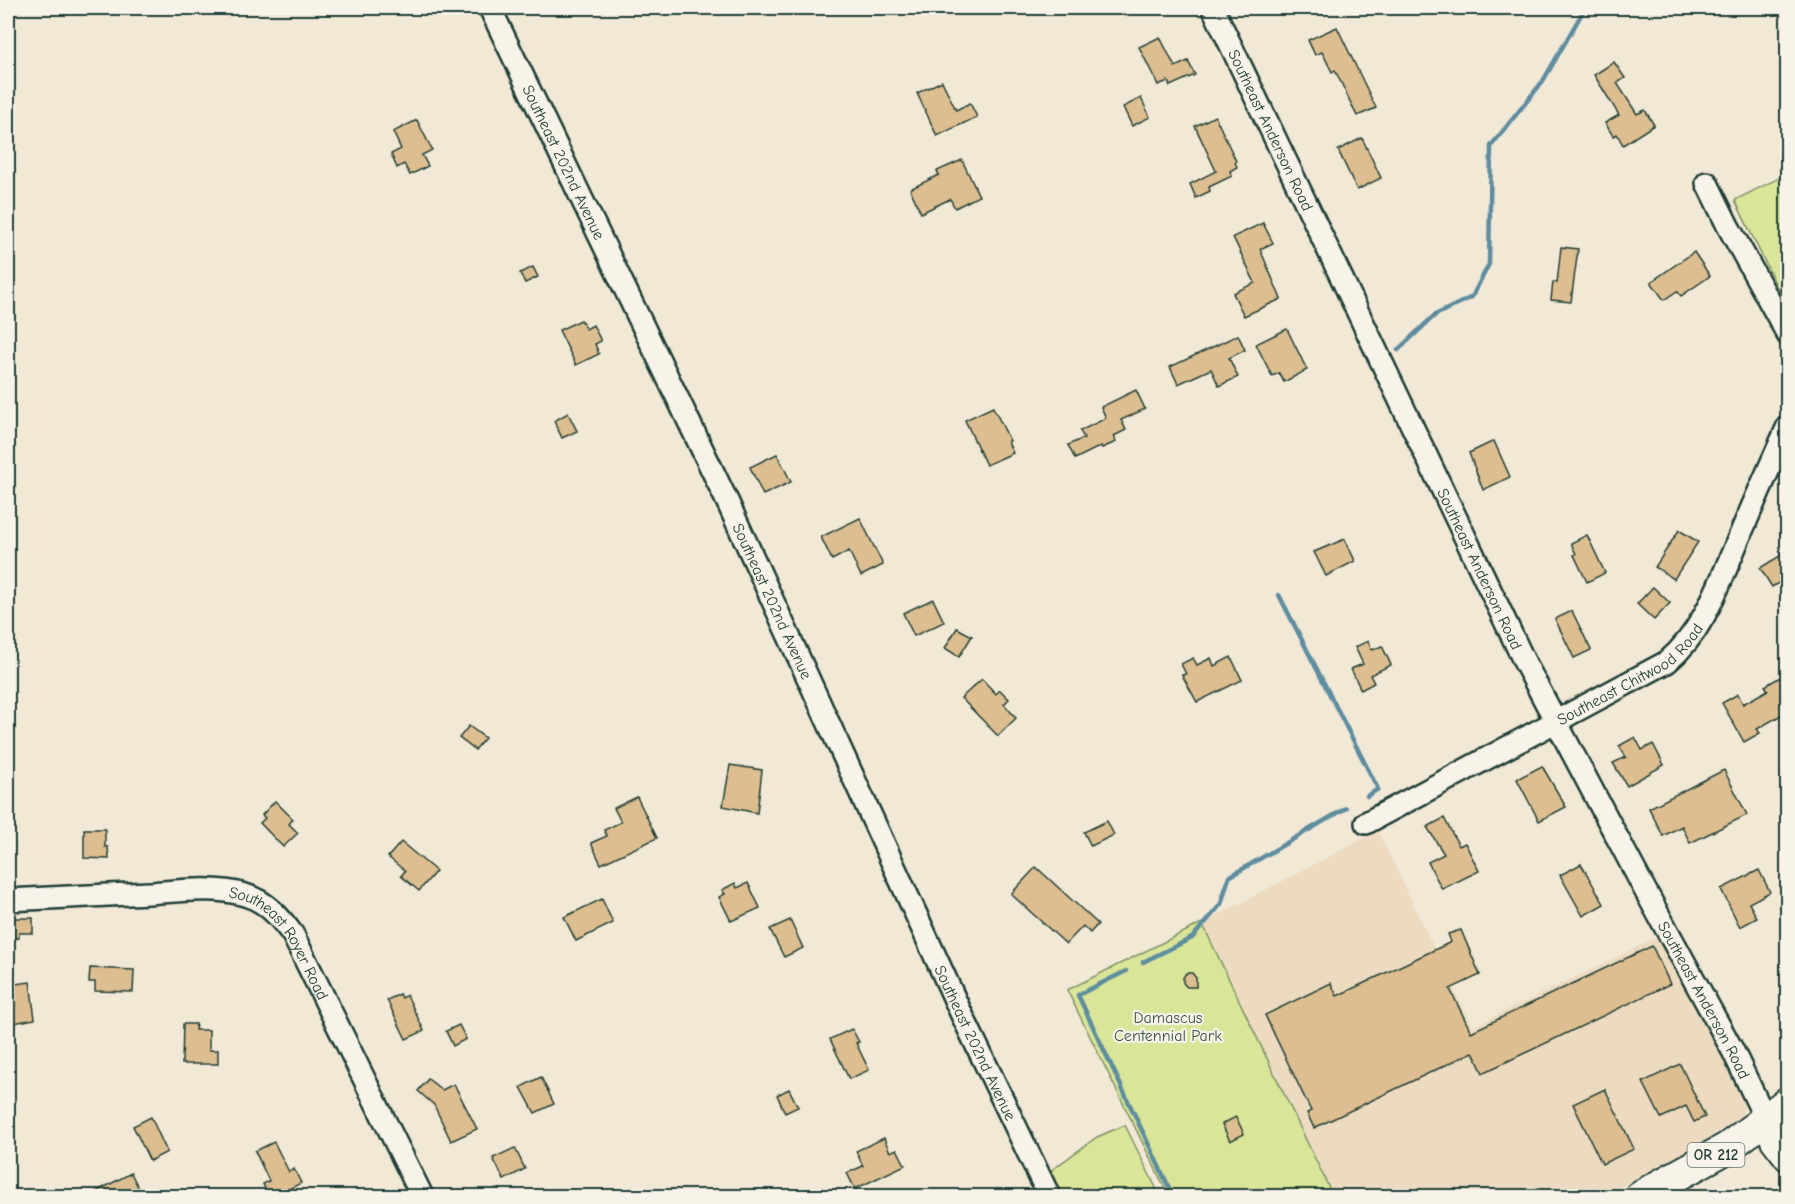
<svg xmlns="http://www.w3.org/2000/svg" width="1795" height="1204" viewBox="0 0 1795 1204" font-family="'Comic Neue',sans-serif">
<rect width="100%" height="100%" fill="#f2e8d6"/>
<filter id="ink" filterUnits="userSpaceOnUse"><feTurbulence type="fractalNoise" baseFrequency=".0167" numOctaves="2"/><feDisplacementMap in="SourceGraphic" scale="12" xChannelSelector="R" yChannelSelector="G"/><feConvolveMatrix kernelMatrix="1 2 1 2 8 2 1 2 1" color-interpolation-filters="sRGB"/></filter>
<g filter="url(#ink)">
<polygon fill="#ecdbc1" points="1378,831 1472,1027 1658,937 1662,939 1733,1074 1734,1083 1742,1099 1745,1109 1741,1117 1680,1156 1604,1196 1333,1196 1202,923"/>
<g fill="#d9e598" stroke="#7c9166" stroke-width="1.5">
<polygon points="1787,174 1787,308 1735,200"/>
<polygon points="1202,923 1333,1196 1169,1196 1067,990"/>
<polygon points="1125,1125 1160,1196 1061,1196 1049,1172 1097,1137"/>
</g>
<g fill="none" stroke-linecap="round" stroke-linejoin="round">
<g stroke="#5d8d9f" stroke-width="4.5">
<polyline points="1398,350 1435,315 1472,297 1489,264 1491,146 1543,81 1585,8"/>
<polyline points="1279,595 1378,789 1367,796"/>
<polyline points="1143,962 1192,938 1221,904 1229,877 1346,808"/>
<polyline points="1126,971 1078,995 1173,1196"/>
</g>
</g>
<g fill="#ddbe90" stroke="#1f3d34" stroke-width="1.5">
<polygon points="1337,27 1376,108 1357,116 1335,70 1332,72 1322,52 1315,55 1308,40"/>
<polygon points="1160,37 1175,67 1188,61 1195,75 1170,86 1168,81 1158,85 1139,47"/>
<polygon points="1614,62 1625,78 1617,83 1637,114 1645,110 1654,125 1623,145 1617,134 1613,136 1605,123 1619,115 1594,75"/>
<polygon points="942,81 956,110 970,103 977,117 937,136 917,93"/>
<polygon points="1141,98 1150,117 1132,126 1123,107"/>
<polygon points="1215,116 1236,161 1235,162 1237,167 1230,171 1232,176 1209,187 1210,191 1196,198 1190,184 1216,171 1195,126"/>
<polygon points="417,120 432,150 422,155 428,166 410,175 404,164 397,168 391,154 401,149 393,132"/>
<polygon points="1362,138 1381,178 1357,190 1338,150"/>
<polygon points="962,160 979,196 955,208 950,199 921,213 910,189 939,175 937,171"/>
<polygon points="1263,223 1273,243 1260,249 1281,299 1244,316 1233,293 1255,283 1233,237"/>
<polygon points="1561,247 1578,249 1571,302 1551,300 1553,282 1557,283"/>
<polygon points="1694,252 1710,276 1681,296 1677,291 1664,300 1651,282"/>
<polygon points="533,267 538,277 525,283 520,273"/>
<polygon points="581,320 586,329 593,325 601,341 595,344 599,354 576,365 559,330"/>
<polygon points="1287,329 1307,370 1284,382 1279,373 1272,376 1256,344"/>
<polygon points="1238,335 1245,350 1229,358 1238,377 1219,386 1211,369 1178,384 1170,367"/>
<polygon points="1136,390 1145,409 1121,420 1126,430 1114,436 1116,442 1102,448 1101,446 1075,459 1068,445 1084,438 1080,431 1106,418 1101,407"/>
<polygon points="993,407 1010,441 1008,442 1013,453 986,465 965,420"/>
<polygon points="568,413 577,431 562,438 554,421"/>
<polygon points="1494,441 1510,477 1483,490 1469,453"/>
<polygon points="777,454 791,482 763,495 750,467"/>
<polygon points="860,518 883,565 861,576 849,551 832,560 821,537"/>
<polygon points="1679,530 1698,542 1674,579 1655,567"/>
<polygon points="1587,535 1605,573 1587,582 1574,555 1576,554 1571,543"/>
<polygon points="1345,539 1355,561 1326,576 1314,552"/>
<polygon points="1788,551 1788,577 1772,587 1760,568"/>
<polygon points="1653,587 1670,603 1654,620 1637,604"/>
<polygon points="933,599 944,622 914,636 903,613"/>
<polygon points="1572,611 1591,650 1574,658 1555,619"/>
<polygon points="957,628 972,636 959,657 945,648"/>
<polygon points="1368,641 1372,650 1382,646 1391,665 1370,675 1374,683 1361,690 1351,669 1363,664 1355,647"/>
<polygon points="1231,657 1242,680 1197,702 1182,675 1186,674 1181,664 1193,658 1197,665 1211,658 1214,666"/>
<polygon points="1782,676 1788,686 1788,711 1757,729 1760,733 1744,742 1722,703 1738,694 1743,704 1768,690 1765,686"/>
<polygon points="982,679 996,694 1000,690 1009,699 1004,704 1016,718 998,736 961,698"/>
<polygon points="469,726 485,738 475,750 459,738"/>
<polygon points="1635,737 1642,750 1653,744 1664,765 1627,786 1613,763 1626,757 1619,746"/>
<polygon points="730,765 762,770 757,813 723,806"/>
<polygon points="1542,766 1566,807 1539,821 1517,779"/>
<polygon points="1724,770 1747,815 1690,843 1682,826 1663,836 1649,808"/>
<polygon points="637,797 657,838 601,864 591,843 607,836 604,830 621,822 614,808"/>
<polygon points="275,801 293,819 289,824 298,833 283,847 260,823 265,818 262,815"/>
<polygon points="1444,818 1459,846 1465,843 1479,871 1442,889 1428,862 1444,854 1427,827"/>
<polygon points="1107,821 1114,835 1091,846 1084,832"/>
<polygon points="84,829 105,829 105,847 108,847 109,859 84,858"/>
<polygon points="401,842 436,871 419,891 401,876 405,871 388,857"/>
<polygon points="1581,864 1604,904 1583,916 1560,875"/>
<polygon points="1036,867 1098,924 1090,933 1083,926 1066,944 1011,894"/>
<polygon points="1759,870 1770,892 1749,903 1757,918 1740,927 1721,889"/>
<polygon points="735,883 737,888 748,883 760,908 731,921 719,897 725,894 722,890"/>
<polygon points="602,899 613,923 576,941 564,917"/>
<polygon points="8,918 33,918 33,933 19,933 19,938 8,939"/>
<polygon points="790,920 803,948 784,957 770,929"/>
<polygon points="1461,930 1480,975 1450,989 1471,1032 1652,946 1670,984 1483,1073 1473,1052 1314,1128 1307,1113 1311,1111 1265,1015 1331,983 1337,996 1451,942 1448,934"/>
<polygon points="90,968 134,970 133,992 95,991 95,982 89,982"/>
<polygon points="1186,973 1192,973 1196,978 1196,987 1187,987 1183,983 1183,978"/>
<polygon points="30,982 35,1019 8,1024 8,985"/>
<polygon points="400,994 402,998 407,995 424,1031 406,1039 387,1000"/>
<polygon points="183,1024 196,1024 195,1030 209,1030 209,1050 218,1050 218,1064 182,1064"/>
<polygon points="459,1025 466,1039 453,1046 446,1031"/>
<polygon points="852,1029 859,1042 856,1043 869,1070 849,1079 830,1039"/>
<polygon points="1680,1064 1705,1117 1694,1122 1686,1106 1661,1118 1643,1082"/>
<polygon points="541,1077 554,1104 535,1113 521,1087"/>
<polygon points="428,1079 442,1090 454,1084 477,1129 451,1141 434,1105 418,1091"/>
<polygon points="789,1089 798,1107 785,1113 777,1095"/>
<polygon points="1605,1089 1634,1149 1602,1164 1573,1104"/>
<polygon points="151,1117 167,1152 150,1161 133,1126"/>
<polygon points="1236,1117 1244,1134 1230,1141 1222,1124"/>
<polygon points="884,1138 890,1152 897,1149 905,1165 855,1189 847,1173 863,1166 856,1151"/>
<polygon points="274,1142 289,1172 294,1169 301,1183 273,1197 269,1197 263,1184 269,1181 255,1151"/>
<polygon points="515,1148 525,1169 504,1180 493,1158"/>
<polygon points="131,1173 143,1197 86,1197"/>
</g>
<g fill="none" stroke-linecap="round" stroke-linejoin="round">
<g stroke="#1f3d34" stroke-width="26">
<g id="minor">
<path id="s1" d="M490,8L728,503L962,1015L1049,1196"/>
<path id="s2" d="M1213,8L1525,663L1645,890L1733,1051L1766,1120"/>
<polyline points="1707,183 1728,226 1788,335"/>
<path id="s3" d="M1366,823L1667,662C1704,631 1719,584 1738,540C1754,502 1771,464 1788,426"/>
<path id="s4" d="M8,900C55,898 102,895 149,893C179,891 215,886 245,895C266,901 280,917 293,935L422,1196"/>
</g>
</g>
<g stroke="#1f3d34" stroke-width="30">
<polyline id="major" points="1766,1120 1774,1140 1788,1158"/>
</g>
<g stroke="#1f3d34" stroke-width="34">
<polyline id="highway" points="1640,1196 1727,1148 1788,1102"/>
</g>
<use href="#minor" stroke="#f7f3e8" stroke-width="21"/>
<use href="#major" stroke="#f7f3e8" stroke-width="26"/>
<use href="#highway" stroke="#f7f3e8" stroke-width="30"/>
</g>
</g>
<g text-anchor="middle" stroke-width="4.5" stroke-linejoin="round" paint-order="stroke">
<rect fill="#f7f3e8" stroke="#60746a" stroke-width="1.5" x="1687.5" y="1143" width="57" height="24" rx="4.5"/>
<g font-size="15" font-weight="bold" fill="#1f3d34">
<text x="1716" y="1160">OR 212</text>
</g>
<g font-size="16" fill="#1f3d34" stroke="#f7f3e8">
<text dy="6" stroke="none"><textPath href="#s2" startOffset="135">Southeast Anderson Road</textPath></text>
<text dy="6" stroke="none"><textPath href="#s1" startOffset="171">Southeast 202nd Avenue</textPath></text>
<text dy="6" stroke="none"><textPath href="#s2" startOffset="621">Southeast Anderson Road</textPath></text>
<text dy="6" stroke="none"><textPath href="#s1" startOffset="657">Southeast 202nd Avenue</textPath></text>
<text dy="6" stroke="none"><textPath href="#s3" startOffset="304">Southeast Chitwood Road</textPath></text>
<text dy="6" stroke="none"><textPath href="#s4" startOffset="297">Southeast Royer Road</textPath></text>
<text dy="6" stroke="none"><textPath href="#s2" startOffset="1107">Southeast Anderson Road</textPath></text>
<text dy="6" stroke="none"><textPath href="#s1" startOffset="1143">Southeast 202nd Avenue</textPath></text>
</g>
<g font-size="16" fill="#3b5643" stroke="#f7f3e8">
<text x="1168" y="1023">Damascus<tspan x="1168" dy="18">Centennial Park</tspan></text>
</g>
</g>
<rect width="1795" height="1204" fill="none" stroke="#f7f3e8" stroke-width="30"/>
<rect x="15" y="15" width="1765" height="1174" fill="none" stroke="#1f3d34" stroke-width="2" filter="url(#ink)"/>
</svg>
